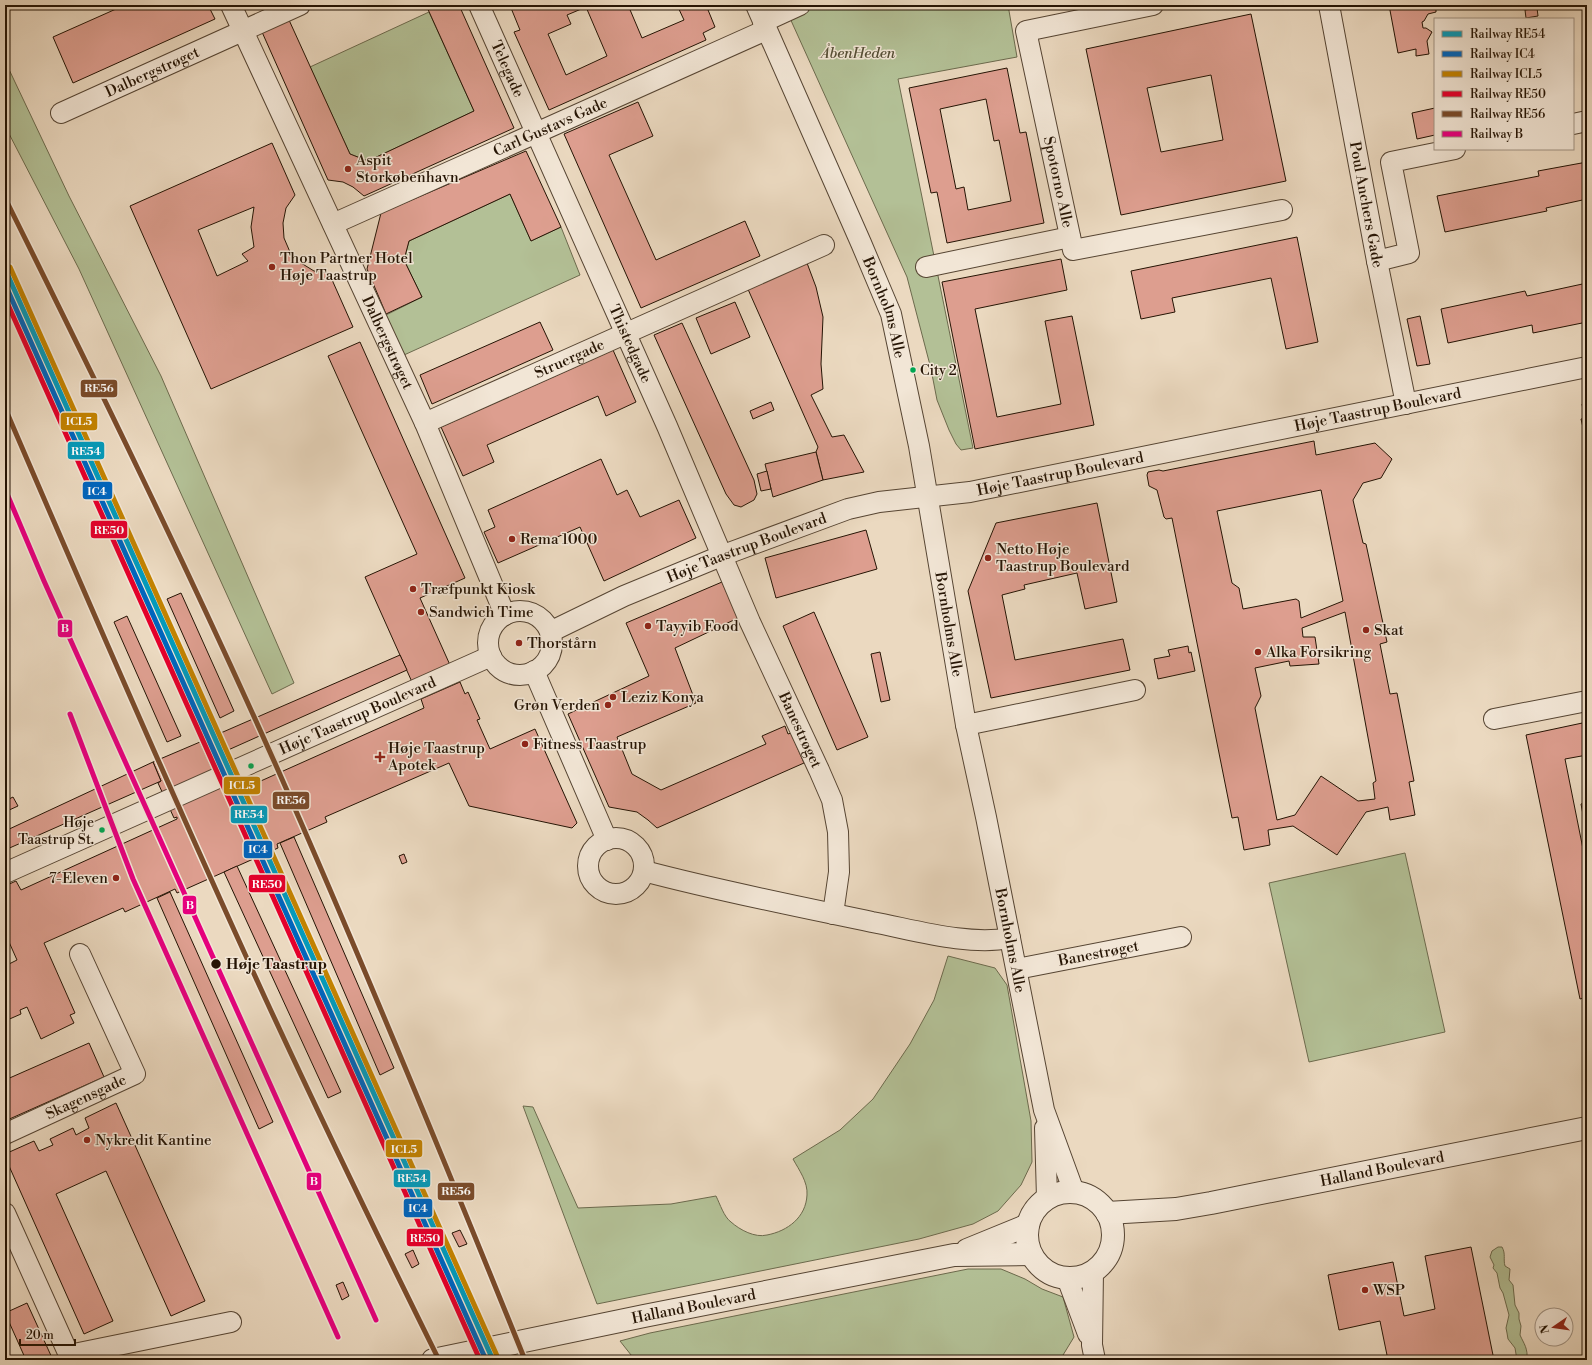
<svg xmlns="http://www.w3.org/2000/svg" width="1592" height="1365" viewBox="0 0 1592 1365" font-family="'Libre Bodoni',serif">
<rect width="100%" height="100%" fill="#ebd9c0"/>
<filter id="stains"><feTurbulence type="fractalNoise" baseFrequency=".005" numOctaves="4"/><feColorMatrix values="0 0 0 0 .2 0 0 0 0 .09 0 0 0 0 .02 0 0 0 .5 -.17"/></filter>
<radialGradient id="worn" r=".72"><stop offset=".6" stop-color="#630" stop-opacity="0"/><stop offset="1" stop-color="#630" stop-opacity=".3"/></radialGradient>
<g fill="#b3c096" stroke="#6c6a4d">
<polygon points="784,5 1008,5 1017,57 898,79 973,448 961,450 956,444 949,430 937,400 931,369 907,277"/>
<polygon points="429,12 474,111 368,161 350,154 310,67"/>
<polygon points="5,61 69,196 161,376 294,683 272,694 79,269 5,126"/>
<polygon points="510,194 531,241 561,227 580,275 404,355 386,315 422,297 404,260 409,241"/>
<polygon points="1405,853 1445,1032 1309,1062 1269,883"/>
<path d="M948,956L995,968L1007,985L1031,1121L1032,1162L1021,1185L998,1211L973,1224L919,1239L597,1304L523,1106L533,1107L578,1208L671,1204L716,1196C720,1204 724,1217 731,1222C740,1230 755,1238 767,1235C788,1231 806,1217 807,1195C808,1182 799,1170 793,1159L840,1130L873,1099L910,1044L934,1000Z"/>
<path d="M1498,1247H1502C1506,1254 1503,1259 1505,1266L1510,1269L1509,1280L1513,1285L1515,1305L1519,1313V1319L1521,1326L1520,1335C1524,1344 1528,1348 1527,1360H1517L1515,1348L1508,1339L1507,1333L1506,1328L1509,1315L1503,1293L1500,1288L1497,1273L1493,1268L1494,1265L1490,1257L1492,1251Z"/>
<polygon points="968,1269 1001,1269 1025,1279 1042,1289 1063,1297 1074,1337 1060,1360 635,1360 620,1341 650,1333"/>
</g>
<g fill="#dd9e8f" stroke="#251404" fill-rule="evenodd">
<polygon points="125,5 208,5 215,19 73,83 53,37"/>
<polygon points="426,5 459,5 514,128 364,196 353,187 343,182 328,180 262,32 289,20 350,154 368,161 474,111"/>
<path d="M519,5H628L642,38L684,20L677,5H706L715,27L703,33L706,40L549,110L514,32L520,30L511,8ZM586,7L607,56L566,75L548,34L571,24L567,15Z"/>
<polygon points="1389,5 1454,5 1436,9 1436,12 1428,14 1424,21 1422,22 1423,28 1426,28 1432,32 1427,41 1429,54 1416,56 1416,49 1398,53"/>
<polygon points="1537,8 1538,16 1526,18 1525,10"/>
<path d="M1251,14L1286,181L1121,215L1086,49ZM1211,75L1223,140L1161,152L1147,88Z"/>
<path d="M1007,68L1020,133L1026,132L1044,223L947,243L937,192L931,193L909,88ZM986,99L994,141L999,140L1011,201L968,210L964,187L956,189L940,109Z"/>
<polygon points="638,102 653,136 609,155 656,260 745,221 760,256 641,308 564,134"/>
<polygon points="1435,108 1435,135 1417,139 1412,113"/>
<path d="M272,143L295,195L286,208L283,223L284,238L290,252L301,263L314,271L329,273L353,327L211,389L130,206ZM254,207L251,227L254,247L242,254L248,261L217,276L198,230Z"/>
<polygon points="526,151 561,227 531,241 510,194 409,241 404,260 422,297 386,314 367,269 381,213"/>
<polygon points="1587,162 1587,199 1546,208 1547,211 1445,232 1437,196 1539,176 1538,171"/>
<polygon points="1297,237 1318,342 1286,349 1271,278 1172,298 1175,312 1141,319 1131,271"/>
<polygon points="1061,259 1067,290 975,309 997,417 1061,404 1045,321 1072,316 1094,425 975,449 942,282"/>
<polygon points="807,263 816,287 823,317 821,364 823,389 811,395 832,437 844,435 864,472 823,480 816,452 818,447 747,287"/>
<polygon points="1587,283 1587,322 1533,333 1532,325 1448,343 1441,309 1525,291 1527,296"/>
<polygon points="735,302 750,337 711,354 696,318"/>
<polygon points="1420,316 1430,364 1417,366 1407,319"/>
<polygon points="540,322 553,350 432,404 420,375"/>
<polygon points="682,323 754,480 757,494 754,500 741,507 734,505 726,494 654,335"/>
<polygon points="360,342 465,578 420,598 450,665 412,682 365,577 417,554 328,356"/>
<polygon points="613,350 636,402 606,416 598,396 487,445 494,462 463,476 441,427"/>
<polygon points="771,402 774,410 753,419 750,411"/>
<polygon points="1587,403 1587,414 1584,415 1582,404"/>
<polygon points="1587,418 1587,432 1584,432 1581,419"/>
<path d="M1314,441L1316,455L1375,443L1392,459L1381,478L1363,483L1353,500L1363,543L1366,544L1387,642L1380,644L1390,694L1397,693L1414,781L1409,782L1415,815L1390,820L1388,807L1366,812L1337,855L1293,826L1268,830L1270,845L1244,850L1238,817L1232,818L1172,518L1166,519L1164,517L1157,490L1149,486L1147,475L1148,472L1159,470L1163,471ZM1321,490L1343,601L1301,618L1299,601L1296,599L1243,609L1239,588L1232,583L1217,511ZM1345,612L1376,781L1373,783L1375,799L1358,801L1321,776L1295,815L1277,820L1255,708L1261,696L1255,668L1289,661L1290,666L1319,664L1315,637H1303L1302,628Z"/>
<polygon points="816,452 823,480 773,497 765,464"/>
<polygon points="601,459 617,495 627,490 640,517 679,500 696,538 604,581 580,527 498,563 484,532 495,527 488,510"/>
<polygon points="767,471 771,489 761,491 757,474"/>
<polygon points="1097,503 1117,602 1085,609 1077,573 1024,585 1025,589 1002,595 1015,660 1123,639 1130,670 991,698 968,591 996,523"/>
<polygon points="866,530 877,569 776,598 765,558"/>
<polygon points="722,582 738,618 675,648 696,703 617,737 632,774 661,790 766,744 762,736 785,726 788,734 791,733 804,763 657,828 648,820 637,812 609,807 568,714 649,676 626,623"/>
<polygon points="181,593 234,711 220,718 167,599"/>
<polygon points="814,612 868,737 837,750 783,626"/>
<polygon points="127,616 181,736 167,742 114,622"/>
<polygon points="1188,646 1189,653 1191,652 1195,671 1158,679 1154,659 1170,656 1168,650"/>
<polygon points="880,652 890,700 881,702 871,654"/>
<polygon points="400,655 407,670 208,759 200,742"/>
<polygon points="460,682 465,694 468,692 480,719 477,720 490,749 535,729 577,823 572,828 469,806 449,763 325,817 327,822 277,844 278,848 177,893 175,889 125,912 123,908 44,943 75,1013 70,1015 74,1023 41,1039 27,1007 20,1010 21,1014 5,1021 5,966 17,960 5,933 5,886 16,881 21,890 177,819 177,817 174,818 158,783 161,781 153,762 200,742 225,797 424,708 421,699"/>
<polygon points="1587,722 1587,755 1565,759 1587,869 1587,997 1580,999 1526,735"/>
<polygon points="153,762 161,781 5,850 5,831"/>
<polygon points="13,797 18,806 7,811 5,801"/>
<polygon points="1587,802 1587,836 1581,804"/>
<polygon points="294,837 394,1068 380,1075 280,843"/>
<polygon points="404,854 407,862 402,864 399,856"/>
<polygon points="237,866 341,1092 328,1098 224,872"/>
<polygon points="170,892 273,1122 259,1129 157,898"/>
<polygon points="89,1043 104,1077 5,1121 5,1080"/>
<polygon points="116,1103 205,1301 171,1316 106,1171 56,1194 113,1321 84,1334 5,1157 5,1154 34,1141 39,1151 53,1145 50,1139 73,1128 76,1135 89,1128 85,1118"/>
<polygon points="460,1230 467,1244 459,1247 452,1233"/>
<polygon points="1471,1247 1494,1360 1388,1360 1380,1321 1339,1330 1328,1275 1393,1262 1404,1316 1435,1309 1425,1256"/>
<polygon points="413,1250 419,1264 412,1268 405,1254"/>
<polygon points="343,1282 349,1296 342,1300 336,1285"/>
<polygon points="27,1303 53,1360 26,1360 5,1313"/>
</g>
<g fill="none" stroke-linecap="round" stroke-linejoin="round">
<g stroke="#564533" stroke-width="22">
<g id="minor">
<path id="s1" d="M231,5L425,423L505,615"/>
<path id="s2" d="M479,5L667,426L750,622L819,770L832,800L838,832L839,872L833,914"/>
<path id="s3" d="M756,5L861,243L891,314L919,446L966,725L986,817L1044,1110L1074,1192"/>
<path id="s4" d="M1153,5L1026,31L1073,250L1282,210"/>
<path id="s5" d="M1329,5L1377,261L1406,404"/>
<polyline points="763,22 800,5"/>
<path id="s6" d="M61,113L300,5"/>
<polyline points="1573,124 1587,121"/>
<path id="s7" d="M333,224L766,30"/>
<polyline points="1377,261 1409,253 1391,162 1455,149"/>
<polyline points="926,267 1070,237"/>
<path id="s8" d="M425,423L824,245"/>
<circle cx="520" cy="643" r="32"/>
<path id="s9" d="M550,632L624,596L721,556L848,509L879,502L970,492L1587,367"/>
<polyline points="534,671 607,840"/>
<polyline points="1494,719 1587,701"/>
<polyline points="966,725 1135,690"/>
<circle cx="616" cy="866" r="28"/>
<path d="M644,871C719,891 796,906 872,922C915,930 968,946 1010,938"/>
<path id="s10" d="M5,873L491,656"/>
<path id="s11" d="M1017,969L1181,937"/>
<polyline points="1045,1128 1047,1198"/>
<path id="s12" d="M5,1134L135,1074L80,954"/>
<polyline points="5,1213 69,1355 231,1322"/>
<polyline points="1093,1271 1092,1345 1095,1360"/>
<polyline points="1067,1278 1088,1334"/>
</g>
</g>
<g stroke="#564533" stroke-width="24">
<g id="tertiary">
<circle cx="1070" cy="1235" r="43"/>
<path id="s13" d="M1107,1213L1176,1209L1211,1203L1587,1128"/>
<polyline points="967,1250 1028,1225"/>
<path id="s14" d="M433,1360L644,1316L954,1255L1031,1254"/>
</g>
</g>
<use href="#minor" stroke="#f2e6d6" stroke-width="20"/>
<use href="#tertiary" stroke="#f2e6d6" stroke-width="22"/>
<g stroke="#f2e6d6" stroke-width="8">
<polyline id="rail-1" points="5,269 493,1360"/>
</g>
<g stroke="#f2e6d6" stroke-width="8">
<polyline id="rail-2" points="5,284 486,1360"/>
</g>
<g stroke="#f2e6d6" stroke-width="8">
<polyline id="rail-3" points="10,267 498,1358"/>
</g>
<g stroke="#f2e6d6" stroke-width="8">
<polyline id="rail-4" points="5,298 480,1360"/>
</g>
<g stroke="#f2e6d6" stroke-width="8">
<g id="rail-5">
<path d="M5,198C99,387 192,577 278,770C364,965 445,1162 525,1360"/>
<path d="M5,408C90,606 176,804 266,1000C322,1121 380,1241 439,1360"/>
</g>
</g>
<g stroke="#f2e6d6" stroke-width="8">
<g id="rail-6">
<polyline points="5,489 44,581 376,1320"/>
<polyline points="70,714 133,879 338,1337"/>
</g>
</g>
<use href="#rail-1" stroke="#049aba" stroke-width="5"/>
<use href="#rail-2" stroke="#0065bd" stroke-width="5"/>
<use href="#rail-3" stroke="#c28201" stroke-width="5"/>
<use href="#rail-4" stroke="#e4002b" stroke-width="5"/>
<use href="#rail-5" stroke="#7a4b2a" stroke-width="5"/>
<use href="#rail-6" stroke="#e5007d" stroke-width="5"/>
</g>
<g fill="#8f2418" stroke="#f2e6d6" stroke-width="1.5">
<circle cx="348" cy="169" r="4"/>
<circle cx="272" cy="267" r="4"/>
<circle cx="512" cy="539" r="4"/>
<circle cx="988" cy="558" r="4"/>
<circle cx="413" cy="589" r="4"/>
<circle cx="421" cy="612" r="4"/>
<circle cx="648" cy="626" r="4"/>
<circle cx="1366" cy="630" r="4"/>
<circle cx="519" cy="643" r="4"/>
<circle cx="1258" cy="652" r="4"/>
<circle cx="613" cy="697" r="4"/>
<circle cx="608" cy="705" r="4"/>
<circle cx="525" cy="744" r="4"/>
<path d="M378 751h4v4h4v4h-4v4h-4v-4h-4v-4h4z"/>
<circle cx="116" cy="878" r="4"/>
<circle cx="87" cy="1140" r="4"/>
<circle cx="1365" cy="1290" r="4"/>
</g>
<g fill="#00a651" stroke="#f2e6d6" stroke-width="1.5">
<circle cx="913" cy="370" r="3.5"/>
<circle cx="251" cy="766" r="3.5"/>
<circle cx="102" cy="830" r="3.5"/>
</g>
<circle fill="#251404" stroke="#f2e6d6" stroke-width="1.5" cx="216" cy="964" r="5.5"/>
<g text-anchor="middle" stroke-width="3" stroke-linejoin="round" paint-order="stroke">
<g font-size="14" fill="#251404" stroke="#f2e6d6" text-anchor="start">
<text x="920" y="375">City 2</text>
<text x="94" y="827" text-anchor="end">Høje<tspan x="94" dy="17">Taastrup St.</tspan></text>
</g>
<g font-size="15" font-style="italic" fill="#575037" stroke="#f2e6d6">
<text x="858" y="58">ÅbenHeden</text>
</g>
<g font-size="15" fill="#251404" stroke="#f2e6d6">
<text dy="5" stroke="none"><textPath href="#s2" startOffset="70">Telegade</textPath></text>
<text dy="5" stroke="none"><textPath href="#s6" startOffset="100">Dalbergstrøget</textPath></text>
<text dy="5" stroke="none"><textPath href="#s7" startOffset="238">Carl Gustavs Gade</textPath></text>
<text dy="5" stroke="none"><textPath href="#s4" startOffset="284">Spotorno Alle</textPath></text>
<text dy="5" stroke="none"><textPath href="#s5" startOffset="203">Poul Anchers Gade</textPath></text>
<text dy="5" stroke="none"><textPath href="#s3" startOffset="329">Bornholms Alle</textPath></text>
<text dy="5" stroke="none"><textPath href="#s1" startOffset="372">Dalbergstrøget</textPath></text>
<text dy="5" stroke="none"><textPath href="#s2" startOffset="371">Thistedgade</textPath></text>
<text dy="5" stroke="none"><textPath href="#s8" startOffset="158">Struergade</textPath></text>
<text dy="5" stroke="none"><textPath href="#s9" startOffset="862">Høje Taastrup Boulevard</textPath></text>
<text dy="5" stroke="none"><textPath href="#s9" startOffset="538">Høje Taastrup Boulevard</textPath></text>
<text dy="5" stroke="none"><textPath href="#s9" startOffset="214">Høje Taastrup Boulevard</textPath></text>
<text dy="5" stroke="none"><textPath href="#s3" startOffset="653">Bornholms Alle</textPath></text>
<text dy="5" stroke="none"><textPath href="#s10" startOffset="386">Høje Taastrup Boulevard</textPath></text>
<text dy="5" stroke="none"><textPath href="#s2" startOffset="793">Banestrøget</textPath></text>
<text dy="5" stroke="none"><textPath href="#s3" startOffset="975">Bornholms Alle</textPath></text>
<text dy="5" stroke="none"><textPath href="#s11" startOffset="83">Banestrøget</textPath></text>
<text dy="5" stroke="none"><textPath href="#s12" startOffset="89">Skagensgade</textPath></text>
<text dy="5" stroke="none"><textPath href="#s13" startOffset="279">Halland Boulevard</textPath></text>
<text dy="5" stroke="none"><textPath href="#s14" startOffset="266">Halland Boulevard</textPath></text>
</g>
<g font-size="15" fill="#251404" stroke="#f2e6d6" text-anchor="start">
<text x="356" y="165">Aspit<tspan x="356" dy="17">Storkøbenhavn</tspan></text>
<text x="280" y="263">Thon Partner Hotel<tspan x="280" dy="17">Høje Taastrup</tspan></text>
<text x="520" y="544">Rema 1000</text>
<text x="996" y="554">Netto Høje<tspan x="996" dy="17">Taastrup Boulevard</tspan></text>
<text x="421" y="594">Træfpunkt Kiosk</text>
<text x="429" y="617">Sandwich Time</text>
<text x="656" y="631">Tayyib Food</text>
<text x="1374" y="635">Skat</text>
<text x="527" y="648">Thorstårn</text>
<text x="1266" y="657">Alka Forsikring</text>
<text x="621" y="702">Leziz Konya</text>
<text x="600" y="710" text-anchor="end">Grøn Verden</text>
<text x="533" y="749">Fitness Taastrup</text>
<text x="388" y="753">Høje Taastrup<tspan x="388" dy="17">Apotek</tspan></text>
<text x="108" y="883" text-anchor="end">7-Eleven</text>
<text x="95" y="1145">Nykredit Kantine</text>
<text x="1373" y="1295">WSP</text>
</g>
<g font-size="15" font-weight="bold" fill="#251404" stroke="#f2e6d6" text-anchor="start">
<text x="226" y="969">Høje Taastrup</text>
</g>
</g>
<g stroke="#f2e6d6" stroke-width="1.5">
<rect x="80" y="379" width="38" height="19" rx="4" fill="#7a4b2a"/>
<rect x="60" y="412" width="38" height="19" rx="4" fill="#c28201"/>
<rect x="67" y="441" width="38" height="19" rx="4" fill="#049aba"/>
<rect x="82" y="481" width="31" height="19" rx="4" fill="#0065bd"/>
<rect x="90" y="520" width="38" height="19" rx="4" fill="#e4002b"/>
<rect x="57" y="619" width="16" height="19" rx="4" fill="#e5007d"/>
<rect x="223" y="776" width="38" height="19" rx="4" fill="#c28201"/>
<rect x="272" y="791" width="38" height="19" rx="4" fill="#7a4b2a"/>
<rect x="230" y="805" width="38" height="19" rx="4" fill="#049aba"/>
<rect x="243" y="840" width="30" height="19" rx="4" fill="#0065bd"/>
<rect x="248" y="874" width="38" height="19" rx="4" fill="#e4002b"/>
<rect x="182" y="895" width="15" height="20" rx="4" fill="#e5007d"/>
<rect x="385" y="1139" width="38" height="19" rx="4" fill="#c28201"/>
<rect x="393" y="1169" width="38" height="19" rx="4" fill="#049aba"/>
<rect x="306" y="1172" width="16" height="19" rx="4" fill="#e5007d"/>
<rect x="437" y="1182" width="38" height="19" rx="4" fill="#7a4b2a"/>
<rect x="403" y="1198" width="30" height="20" rx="4" fill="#0065bd"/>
<rect x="406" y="1228" width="38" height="19" rx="4" fill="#e4002b"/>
</g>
<g font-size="11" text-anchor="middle" font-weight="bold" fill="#fff">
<text x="99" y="392">RE56</text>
<text x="79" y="425">ICL5</text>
<text x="86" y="455">RE54</text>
<text x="97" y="495">IC4</text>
<text x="109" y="534">RE50</text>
<text x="65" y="632">B</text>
<text x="242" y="789">ICL5</text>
<text x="291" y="804">RE56</text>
<text x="249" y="818">RE54</text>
<text x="258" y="853">IC4</text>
<text x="267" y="888">RE50</text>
<text x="190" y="909">B</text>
<text x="404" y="1153">ICL5</text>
<text x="412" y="1182">RE54</text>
<text x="314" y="1185">B</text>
<text x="456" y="1195">RE56</text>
<text x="418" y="1212">IC4</text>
<text x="425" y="1242">RE50</text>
</g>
<rect width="1592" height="1365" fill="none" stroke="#ebd9c0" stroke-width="20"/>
<rect x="6" y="6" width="1580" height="1353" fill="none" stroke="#251404" stroke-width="2"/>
<rect x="10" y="10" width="1572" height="1345" fill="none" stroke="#251404"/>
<rect x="1434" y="18" width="140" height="132" fill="#f2e6d6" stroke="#a09282"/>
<rect x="1442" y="31" width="20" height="6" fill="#049aba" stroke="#a09282"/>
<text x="1470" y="38" font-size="12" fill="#251404">Railway RE54</text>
<rect x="1442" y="51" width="20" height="6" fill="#0065bd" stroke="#a09282"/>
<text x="1470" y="58" font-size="12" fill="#251404">Railway IC4</text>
<rect x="1442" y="71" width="20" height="6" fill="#c28201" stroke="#a09282"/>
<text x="1470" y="78" font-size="12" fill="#251404">Railway ICL5</text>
<rect x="1442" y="91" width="20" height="6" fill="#e4002b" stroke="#a09282"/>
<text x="1470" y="98" font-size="12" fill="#251404">Railway RE50</text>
<rect x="1442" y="111" width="20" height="6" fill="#7a4b2a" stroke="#a09282"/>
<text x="1470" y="118" font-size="12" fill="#251404">Railway RE56</text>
<rect x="1442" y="131" width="20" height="6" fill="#e5007d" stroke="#a09282"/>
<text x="1470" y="138" font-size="12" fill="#251404">Railway B</text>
<g transform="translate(1554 1327) rotate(257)"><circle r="19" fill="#f2e6d6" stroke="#a09282"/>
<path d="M0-3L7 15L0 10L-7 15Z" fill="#8f2418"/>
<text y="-6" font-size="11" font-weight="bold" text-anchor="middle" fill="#251404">N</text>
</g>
<path d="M20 1339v6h55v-6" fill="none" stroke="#251404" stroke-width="2"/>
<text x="26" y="1339" font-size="12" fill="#251404" stroke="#f2e6d6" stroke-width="3" paint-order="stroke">20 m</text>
<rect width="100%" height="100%" filter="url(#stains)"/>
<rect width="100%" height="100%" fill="url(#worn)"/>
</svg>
